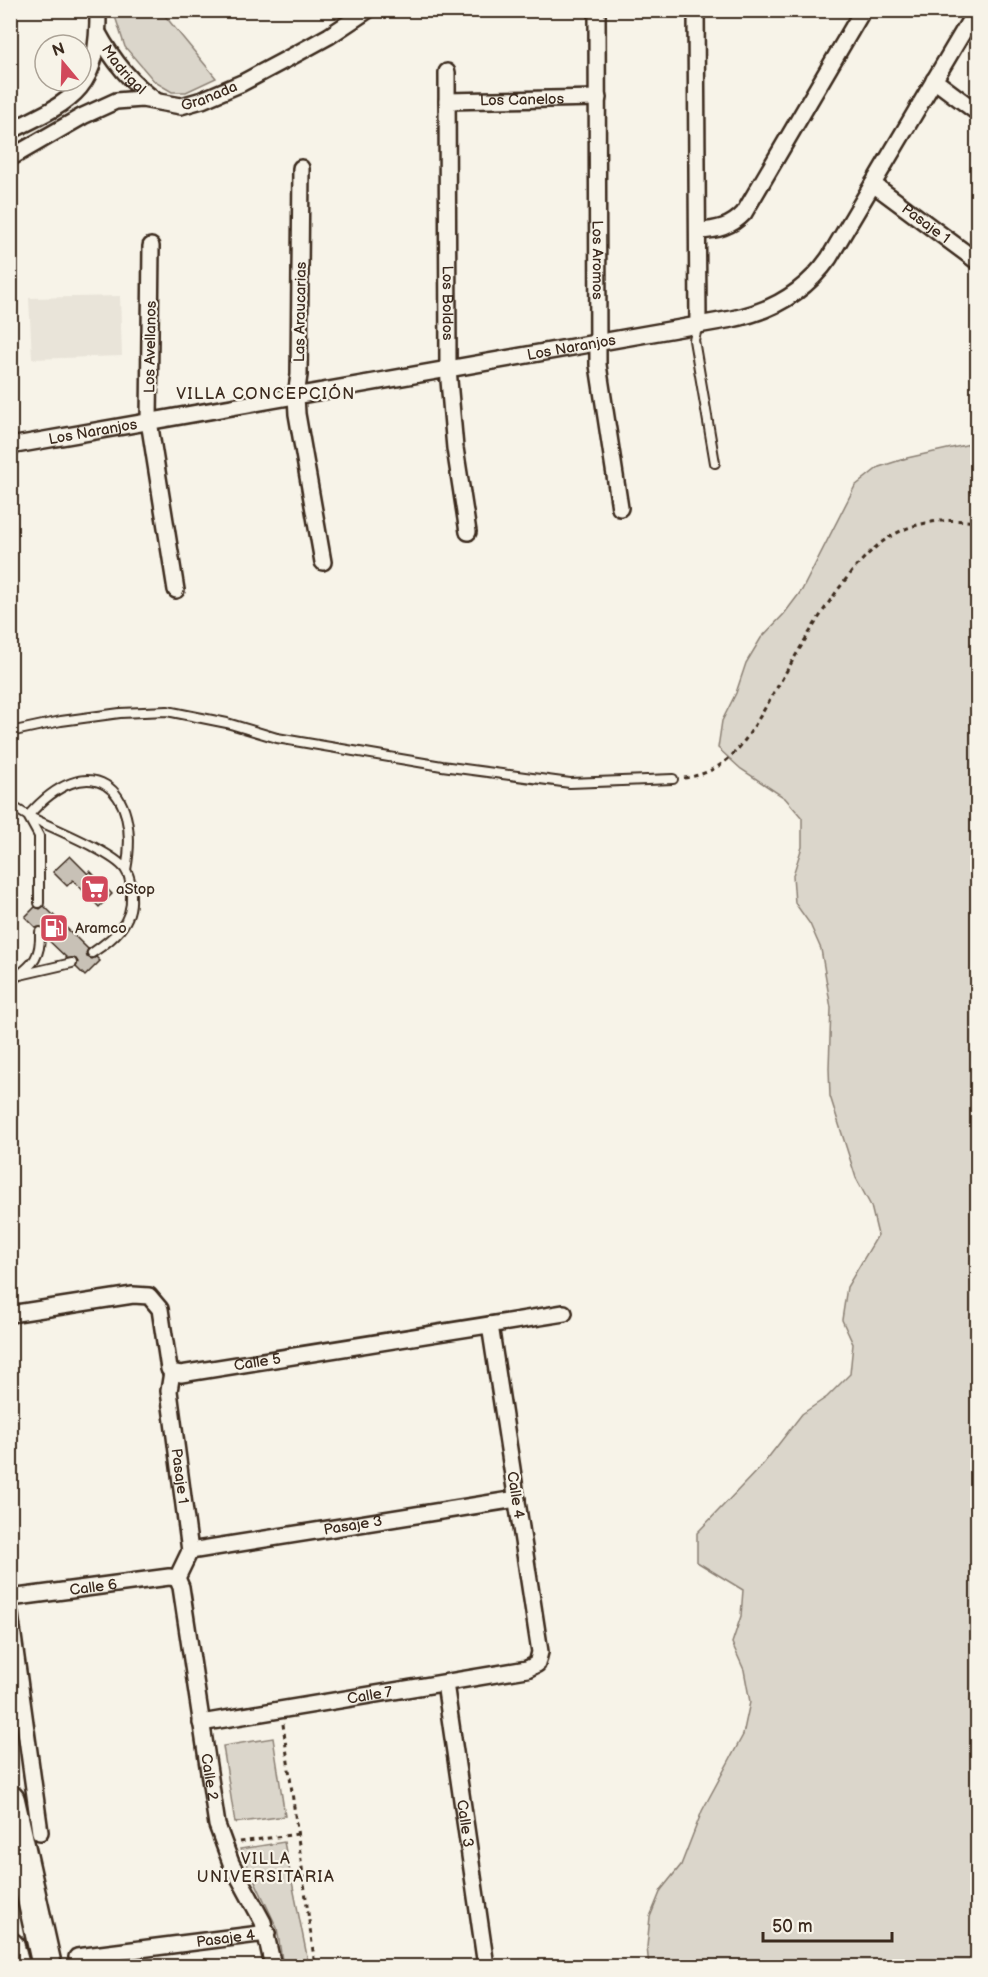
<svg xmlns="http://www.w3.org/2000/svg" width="988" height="1977" viewBox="0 0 988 1977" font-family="'Balsamiq Sans',sans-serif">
<rect width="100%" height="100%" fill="#f7f3e8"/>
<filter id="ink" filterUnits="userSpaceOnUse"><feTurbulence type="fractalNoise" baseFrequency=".0167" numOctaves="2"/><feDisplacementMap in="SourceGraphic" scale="12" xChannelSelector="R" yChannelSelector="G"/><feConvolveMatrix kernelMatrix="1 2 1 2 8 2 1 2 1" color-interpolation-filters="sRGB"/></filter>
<g filter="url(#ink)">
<polygon fill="#e9e4d9" points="120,296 122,356 32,359 29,298"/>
<g fill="#dbd6cb" stroke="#8b8074" stroke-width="1.5">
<polygon points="113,10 161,11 216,78 186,92 172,92 155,82 125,47"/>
<polygon points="970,444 978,444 977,1966 649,1966 647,1947 650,1917 661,1890 681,1865 702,1811 743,1735 750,1702 744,1670 732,1643 741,1616 743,1590 697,1562 697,1533 764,1463 802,1414 827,1397 850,1374 853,1344 842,1320 847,1287 878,1235 871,1206 856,1178 830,1096 829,1068 831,1008 821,949 810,924 795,903 793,875 802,847 802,818 785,798 741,769 718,748 722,721 736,693 746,663 761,638 784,614 802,590 855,486 879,467 907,458"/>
<polygon points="273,1738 285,1816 235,1823 223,1746"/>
<polygon points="284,1842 309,1966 283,1966 277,1928 240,1849"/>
</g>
<g fill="#c8c1b6" stroke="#3b2a1e" stroke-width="1.5">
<polygon points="70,856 88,874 90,871 112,894 99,907 73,880 67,886 53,872"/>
<polygon points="44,906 88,949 86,953 87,957 92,959 96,957 100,961 85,976 76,967 78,962 76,959 67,958 46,938 44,927 36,928 25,917 35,907 40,909"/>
</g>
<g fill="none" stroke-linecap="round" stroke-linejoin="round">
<g stroke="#3b2a1e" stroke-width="12">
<g id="lane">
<polyline points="698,325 694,340 715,463"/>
<polyline points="10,732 61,721 120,713 167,711 227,723 277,738 442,766 570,783 673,779"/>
<polyline points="10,805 28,816 39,836 39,903"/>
<path d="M92,953C113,939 133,923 131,896C131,887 131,877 125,869C113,852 50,827 28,816C89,746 142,786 126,870"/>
<polyline points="20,975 72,963"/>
<path d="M10,982C31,965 41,961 40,932"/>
</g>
</g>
<g stroke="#3b2a1e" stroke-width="20">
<g id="street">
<path id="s1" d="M597,10L598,365L620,508"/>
<polyline points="696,10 698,325"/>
<path id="s2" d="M98,33C113,61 130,82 155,100"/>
<path id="s3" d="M447,72L448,369L455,448L468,532"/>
<polyline points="934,80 978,113"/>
<path id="s4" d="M447,101L598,98"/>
<path d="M10,131C76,99 99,89 98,10"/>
<path id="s5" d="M10,158L83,116L116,101L142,99L181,106L202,100L242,83L287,59L329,36L368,10"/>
<polyline points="301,168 299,375 296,396 297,414 323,562"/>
<path id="s6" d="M873,184L978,262"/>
<path d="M698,231C717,230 731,227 744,213L863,10"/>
<polyline points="151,246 149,421 176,590"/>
<path id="s7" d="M10,446L732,319C773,311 805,292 829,258L976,10"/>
<path id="s8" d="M10,1314L133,1295L149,1296L160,1309L169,1369L172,1372L181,1374L564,1313"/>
<path id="s9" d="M172,1372L169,1391L190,1551L177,1578"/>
<path id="s10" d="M190,1551L517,1499"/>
<path id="s11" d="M177,1578L181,1587L217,1825L231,1863L263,1922L273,1966"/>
<path id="s12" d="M10,1598L169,1577L177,1578"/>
<polyline points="10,1614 40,1832"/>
<path id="s13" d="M445,1683L486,1966"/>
<path id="s14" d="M201,1723L527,1669L537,1664L540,1652L490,1325"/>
<path id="s15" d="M79,1966L77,1957L267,1933"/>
</g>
</g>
<g stroke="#3b2a1e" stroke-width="33">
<g id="highway">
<polyline points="10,1800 47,1966"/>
<polyline points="10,1947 15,1966"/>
</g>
</g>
<g stroke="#3b2a1e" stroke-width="3" stroke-dasharray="4.5 4.5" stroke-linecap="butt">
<path d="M684,778C730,772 746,740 768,703C796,656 841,570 885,540C912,521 946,518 978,522"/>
<polyline points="283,1724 315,1966"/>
<polyline points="240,1842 298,1834"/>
</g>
<use href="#lane" stroke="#f7f3e8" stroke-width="8"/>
<use href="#street" stroke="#f7f3e8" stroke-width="15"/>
<use href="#highway" stroke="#f7f3e8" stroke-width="28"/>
</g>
</g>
<defs>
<g id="supermarket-square" transform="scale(1.5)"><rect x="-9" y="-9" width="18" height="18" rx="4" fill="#d1495b" stroke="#f7f3e8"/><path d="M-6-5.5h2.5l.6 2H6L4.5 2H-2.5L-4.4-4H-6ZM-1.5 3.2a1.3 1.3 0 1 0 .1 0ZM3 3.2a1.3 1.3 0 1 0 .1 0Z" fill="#fff"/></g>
<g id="fuel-square" transform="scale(1.5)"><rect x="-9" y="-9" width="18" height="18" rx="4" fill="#d1495b" stroke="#f7f3e8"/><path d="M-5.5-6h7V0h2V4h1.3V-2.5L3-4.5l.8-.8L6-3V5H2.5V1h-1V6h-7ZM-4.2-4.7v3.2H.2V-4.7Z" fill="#fff"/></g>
</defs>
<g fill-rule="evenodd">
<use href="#supermarket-square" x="95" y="889"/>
<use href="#fuel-square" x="54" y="928"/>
</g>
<g text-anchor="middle" stroke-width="4.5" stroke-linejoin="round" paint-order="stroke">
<g font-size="15" fill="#3b2a1e" stroke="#f7f3e8">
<text dy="5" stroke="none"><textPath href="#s2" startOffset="45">Madrigal</textPath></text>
<text dy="5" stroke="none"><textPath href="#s5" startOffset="216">Granada</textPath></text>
<text dy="5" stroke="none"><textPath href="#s4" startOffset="75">Los Canelos</textPath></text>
<text dy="5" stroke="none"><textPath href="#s6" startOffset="66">Pasaje 1</textPath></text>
<text dy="5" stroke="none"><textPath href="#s1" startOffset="250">Los Aromos</textPath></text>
<text dy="5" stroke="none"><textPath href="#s3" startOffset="231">Los Boldos</textPath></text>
<text transform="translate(300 312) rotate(-89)" y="5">Las Araucarias</text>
<text transform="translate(150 347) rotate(-89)" y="5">Los Avellanos</text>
<text dy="5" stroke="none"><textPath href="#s7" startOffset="570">Los Naranjos</textPath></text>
<text dy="5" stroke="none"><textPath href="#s7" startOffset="84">Los Naranjos</textPath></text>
<text dy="5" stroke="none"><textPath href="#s8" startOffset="309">Calle 5</textPath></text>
<text dy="5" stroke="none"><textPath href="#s9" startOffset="105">Pasaje 1</textPath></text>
<text transform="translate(516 1495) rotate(81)" y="5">Calle 4</text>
<text dy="5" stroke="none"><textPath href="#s10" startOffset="165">Pasaje 3</textPath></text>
<text dy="5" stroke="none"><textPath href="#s12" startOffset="84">Calle 6</textPath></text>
<text dy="5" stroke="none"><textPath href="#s14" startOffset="171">Calle 7</textPath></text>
<text dy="5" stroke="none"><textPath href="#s11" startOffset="202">Calle 2</textPath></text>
<text dy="5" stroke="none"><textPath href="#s13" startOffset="142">Calle 3</textPath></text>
<text dy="5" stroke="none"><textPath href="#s15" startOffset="159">Pasaje 4</textPath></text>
</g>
<g font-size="15" fill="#3b2a1e" stroke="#f7f3e8" text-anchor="start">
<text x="116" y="894">aStop</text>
<text x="75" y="933">Aramco</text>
</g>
<g font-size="16" letter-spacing="1.5" fill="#3b2a1e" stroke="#f7f3e8">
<text x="266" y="399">VILLA CONCEPCIÓN</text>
<text x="266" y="1864">VILLA<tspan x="266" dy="18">UNIVERSITARIA</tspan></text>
</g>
</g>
<rect width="988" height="1977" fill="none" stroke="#f7f3e8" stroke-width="36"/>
<rect x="18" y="18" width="952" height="1941" fill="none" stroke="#3b2a1e" stroke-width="2" filter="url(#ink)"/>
<g transform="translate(63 63) rotate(341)"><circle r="28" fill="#f7f3e8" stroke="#aca397" stroke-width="1.5"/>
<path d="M0-4.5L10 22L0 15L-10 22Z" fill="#d1495b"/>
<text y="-9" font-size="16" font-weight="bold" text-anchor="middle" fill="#3b2a1e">N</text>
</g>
<path d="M763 1932v9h129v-9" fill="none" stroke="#3b2a1e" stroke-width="3"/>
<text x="772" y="1932" font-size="18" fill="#3b2a1e" stroke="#f7f3e8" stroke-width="4.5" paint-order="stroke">50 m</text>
</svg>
